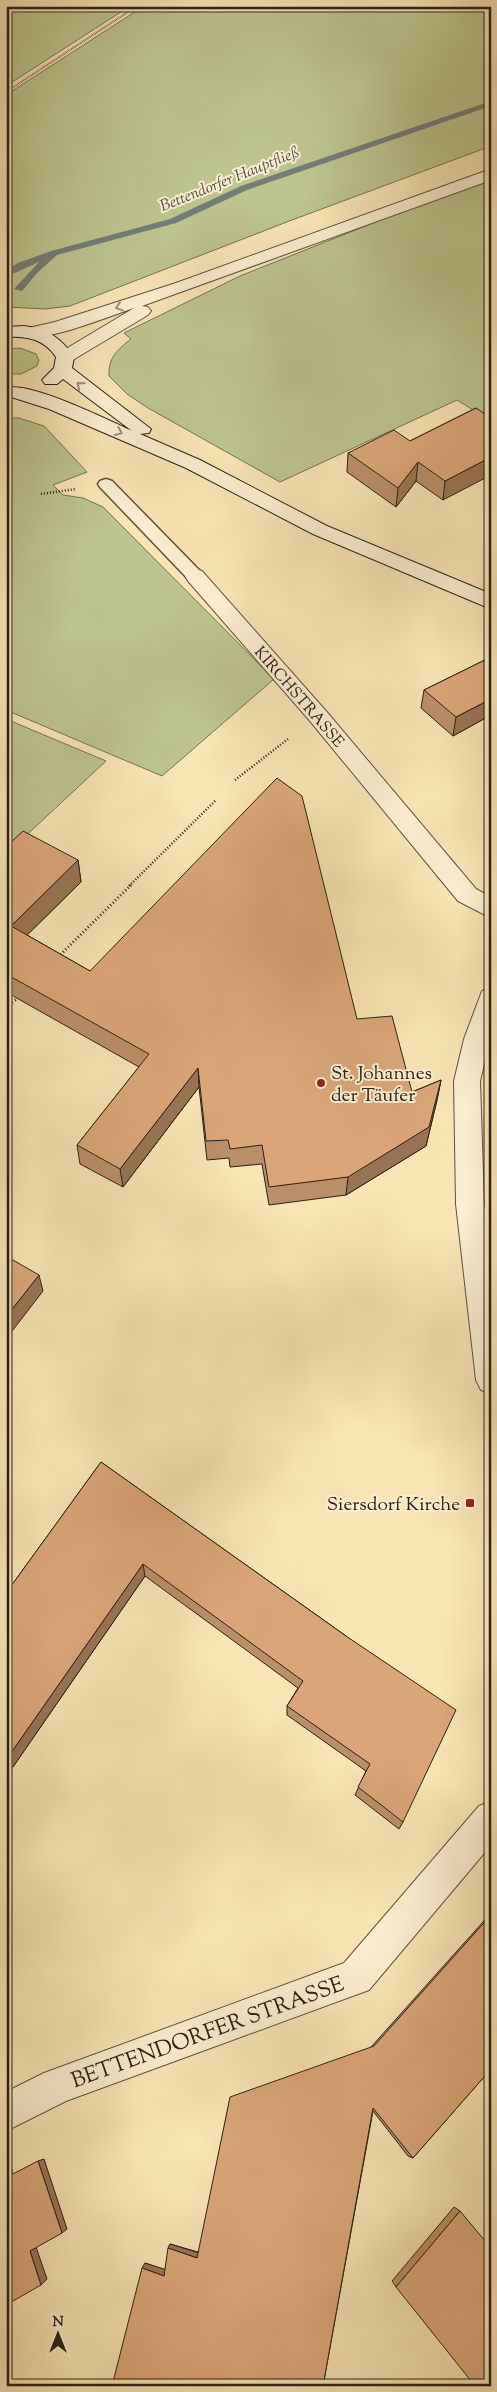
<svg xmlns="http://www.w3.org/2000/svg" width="497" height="2392" viewBox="0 0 497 2392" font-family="'Sorts Mill Goudy',serif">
<rect width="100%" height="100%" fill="#f9e4b4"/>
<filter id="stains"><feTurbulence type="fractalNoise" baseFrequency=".004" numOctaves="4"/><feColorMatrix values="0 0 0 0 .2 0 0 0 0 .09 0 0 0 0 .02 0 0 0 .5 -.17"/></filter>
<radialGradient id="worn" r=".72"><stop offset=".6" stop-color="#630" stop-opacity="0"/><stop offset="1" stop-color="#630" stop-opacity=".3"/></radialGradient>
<g fill="#bdc48e" stroke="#747251">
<polygon points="6,6 130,6 6,86"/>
<polygon points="144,6 491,6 491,146 292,220 70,306 45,309 6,307 6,95"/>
<path d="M491,179V421L457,400L280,482L148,408L127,394L109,376C108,358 117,350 131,339L124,333L240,276L378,221Z"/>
<polygon points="20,348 36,354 39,360 37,366 21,374 6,374 6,349"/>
<polygon points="6,418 19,418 44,426 87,472 53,485 63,495 83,498 103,507 274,679 162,776 6,710"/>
<polygon points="6,719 106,761 17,844 6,839"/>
</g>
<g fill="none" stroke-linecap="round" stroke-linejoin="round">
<polygon fill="#727e76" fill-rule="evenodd" points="491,101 491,106 247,190 176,223 57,255 38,272 22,291 14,289 39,262 6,277 6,270 18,263 51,251 170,219 241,186"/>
<g stroke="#5e513c" stroke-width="3">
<polygon id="service" points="106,479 112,481 201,572 203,576 201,580 189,580 100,487 98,484 100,481"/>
</g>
<g stroke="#5e513c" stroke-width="2">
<g id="minor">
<polygon points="195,569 202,571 326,711 476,889 491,897 491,918 458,901 310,721 188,581 185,576 188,571"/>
<polygon points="491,988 491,1036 480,1081 484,1204 491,1260 491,1394 481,1390 476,1380 456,1204 454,1081 464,1039 482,991"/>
<polygon points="491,1801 491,1845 369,1990 66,2101 6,2131 6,2092 44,2073 344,1963 479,1806"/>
</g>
</g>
<g stroke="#5e513c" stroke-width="2">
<path id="tertiary" d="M491,169V180L142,306L148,307L151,311L148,315L71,361H59L56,357L59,353L134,308C110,316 46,342 24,337L21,333L24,329L55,322L176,283Z"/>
</g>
<g stroke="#2a2014" stroke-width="2">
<path id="secondary" d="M24,326C48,329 61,338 74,357L72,368L151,429L149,433L140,434L200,460L327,526L491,594V609L313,534L186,468L49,409L8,396L6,391L8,388C31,382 108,420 132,431L63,379L57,384H45L42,380L54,368L56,357C44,339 27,336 6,337V327Z"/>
</g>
<polyline stroke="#2a2014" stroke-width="2" stroke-dasharray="0.5 1" stroke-linecap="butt" points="6,92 137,6"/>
<g stroke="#2a2014" stroke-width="2.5" stroke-dasharray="1 2" stroke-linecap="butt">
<polyline points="41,494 76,489"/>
<polyline points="235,780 288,739"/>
<polyline points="129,886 216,800"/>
</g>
<g stroke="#2a2014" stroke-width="3" stroke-dasharray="1 2.5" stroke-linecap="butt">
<polyline points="58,957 131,885"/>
<polyline points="6,1006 17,999"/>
</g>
<use href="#service" fill="#fbedce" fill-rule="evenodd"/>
<use href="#minor" fill="#fbedce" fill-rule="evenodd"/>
<use href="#tertiary" fill="#fbedce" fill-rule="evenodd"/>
<use href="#secondary" fill="#fbedce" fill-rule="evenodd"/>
</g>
<g fill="#bb8f67" stroke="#2a2014">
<polygon points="476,408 443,500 416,481 396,507 347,472 348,453 410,441"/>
<polygon points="491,657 491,715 453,736 421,708 424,690"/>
<polygon points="6,847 78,860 81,882 27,935 90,971 357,1019 412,1092 441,1080 437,1100 426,1146 346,1195 269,1205 262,1164 230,1167 229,1158 207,1160 199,1087 123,1187 80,1164 77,1145 139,1067 6,992"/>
<polygon points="101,1462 346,1636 403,1822 399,1829 355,1795 366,1771 287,1715 287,1706 298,1688 145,1576 6,1777 6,1593"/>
<polygon points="491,1913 491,2069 413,2158 408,2156 373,2111 323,2386 145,2263 165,2270 170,2244 198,2252 371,2047"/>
<polygon points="454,2207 460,2211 396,2287 392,2281"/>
</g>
<g fill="#997454" stroke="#2a2014">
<polygon points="491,457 491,475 443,500 445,481"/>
<polygon points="418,462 416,481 396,507 398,488"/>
<polygon points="491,699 491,715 453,736 456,717"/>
<polygon points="78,860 81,882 15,947 11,926"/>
<polygon points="198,1068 199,1087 123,1187 120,1169"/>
<polygon points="441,1080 437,1100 426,1146 346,1195 348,1177"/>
<polygon points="39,1275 43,1291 6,1339 6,1317"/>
<polygon points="143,1564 145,1576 6,1777 6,1760"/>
<polygon points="44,2159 67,2229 62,2233 38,2161"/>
<polygon points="12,2169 13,2174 7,2177 6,2171"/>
<polygon points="170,2244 199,2253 197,2258 168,2248"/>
<polygon points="36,2247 47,2279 41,2285 30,2251"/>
<polygon points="145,2263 167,2270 164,2276 142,2268"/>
</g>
<g fill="#daa678" stroke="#2a2014">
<polygon points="476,408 491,418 491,457 445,481 418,462 398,488 348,453 394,430 410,441"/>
<polygon points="491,657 491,699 456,717 424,690"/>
<polygon points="277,778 302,796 357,1019 392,1016 412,1092 441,1080 429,1127 348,1177 269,1187 262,1145 230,1149 228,1140 206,1141 198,1068 120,1169 77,1145 149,1054 6,974 6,847 23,831 78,860 11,926 90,971"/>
<polygon points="6,1256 39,1275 6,1317"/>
<polygon points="101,1462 346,1636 456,1710 403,1822 358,1787 370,1764 287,1706 303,1681 143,1564 6,1760 6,1593"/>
<polygon points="491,1915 491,2069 413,2158 373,2108 323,2386 112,2386 142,2268 164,2276 168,2248 197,2258 230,2097 374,2046"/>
<polygon points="38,2161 62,2233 30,2251 41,2285 6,2305 6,2174 7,2177"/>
<polygon points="460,2211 491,2248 491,2386 475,2386 396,2287"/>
</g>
<defs><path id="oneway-chevron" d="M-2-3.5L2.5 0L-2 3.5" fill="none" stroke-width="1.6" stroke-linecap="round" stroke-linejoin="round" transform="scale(1.25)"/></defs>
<g stroke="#9d917a">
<use href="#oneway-chevron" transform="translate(119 307) rotate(162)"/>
<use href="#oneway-chevron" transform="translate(80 385) rotate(-141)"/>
<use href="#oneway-chevron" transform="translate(119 432) rotate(23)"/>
</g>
<g fill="#8f2418" stroke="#fbedce" stroke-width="2">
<circle cx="321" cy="1083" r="5"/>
<rect x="465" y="1498" width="10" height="10" rx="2.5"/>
</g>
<g text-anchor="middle" stroke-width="4" stroke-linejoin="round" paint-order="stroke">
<g font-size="16" font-style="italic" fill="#4e4f45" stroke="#fbedce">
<text transform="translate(229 178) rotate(-22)" y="6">Bettendorfer Hauptfließ</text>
</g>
<g font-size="16" fill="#2a2014" stroke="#fbedce">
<text transform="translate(300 696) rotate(49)" y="6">KIRCHSTRASSE</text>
</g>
<g font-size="19" fill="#2a2014" stroke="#fbedce" text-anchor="start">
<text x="331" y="1079">St. Johannes<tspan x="331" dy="22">der Täufer</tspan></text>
<text x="460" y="1510" text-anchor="end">Siersdorf Kirche</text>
</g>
<g font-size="22" fill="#2a2014" stroke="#fbedce">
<text transform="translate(207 2031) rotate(-20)" y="8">BETTENDORFER STRASSE</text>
</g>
</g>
<rect width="497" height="2392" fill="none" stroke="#f9e4b4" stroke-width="25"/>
<rect x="8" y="8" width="482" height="2377" fill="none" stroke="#2a2014" stroke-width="2.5"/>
<rect x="12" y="12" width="472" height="2367" fill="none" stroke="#2a2014"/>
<g transform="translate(58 2334)" stroke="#fbedce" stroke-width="4" paint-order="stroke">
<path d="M0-4L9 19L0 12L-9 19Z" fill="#2a2014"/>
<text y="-8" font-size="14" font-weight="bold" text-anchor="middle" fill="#2a2014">N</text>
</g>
<rect width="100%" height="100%" filter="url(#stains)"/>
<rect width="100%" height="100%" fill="url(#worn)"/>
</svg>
